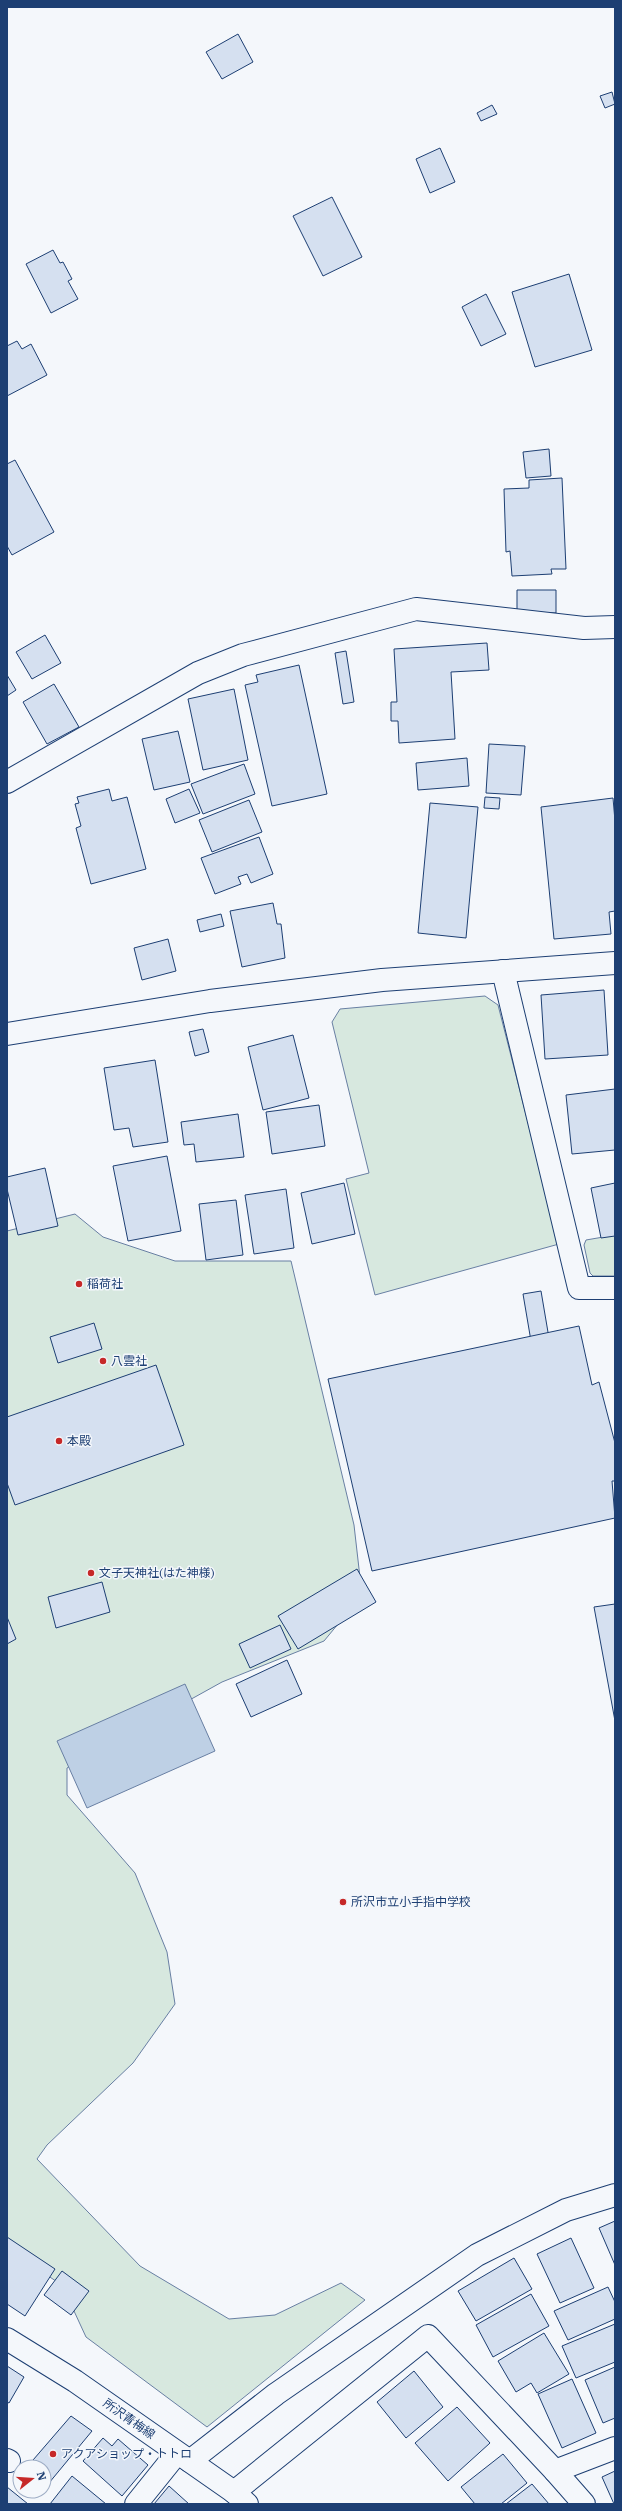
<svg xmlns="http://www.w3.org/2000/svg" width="622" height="2511" viewBox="0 0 622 2511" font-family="'IBM Plex Serif','Noto Sans JP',serif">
<rect width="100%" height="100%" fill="#f4f7fb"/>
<g fill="#d7e8df" stroke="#687fa3">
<polygon points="485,996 498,1005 559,1244 375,1295 346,1179 369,1173 332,1022 340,1009"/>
<polygon points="75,1214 103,1237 175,1261 291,1261 354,1525 362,1595 324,1641 222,1682 67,1768 67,1795 135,1873 167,1952 175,2004 133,2063 47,2145 37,2159 140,2266 229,2319 275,2315 341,2283 365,2300 207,2427 86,2337 62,2285 7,2249 7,1231"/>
<polygon points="615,1235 615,1276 593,1276 590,1273 584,1245 586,1240"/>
</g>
<polygon fill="#bed0e5" stroke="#687fa3" points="185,1684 215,1751 87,1808 57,1741"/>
<g fill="#d5e0f0" stroke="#1d3f73">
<polygon points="238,34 253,62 222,79 206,52"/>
<polygon points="612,92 615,104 605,108 600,96"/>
<polygon points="492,105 497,114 481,121 477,113"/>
<polygon points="440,148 455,182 430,193 416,159"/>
<polygon points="332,197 362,257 323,276 293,216"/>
<polygon points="53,250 60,263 63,262 72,279 68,281 78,299 51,313 26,264"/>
<polygon points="569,274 592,350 535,367 512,292"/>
<polygon points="486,294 506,334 481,346 462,307"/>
<polygon points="17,341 22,349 31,344 47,375 7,396 7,346"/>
<polygon points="549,449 551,476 526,478 523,452"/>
<polygon points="15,460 54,532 12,555 7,546 7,464"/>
<polygon points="562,478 566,569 551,569 552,574 512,576 510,551 506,552 504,489 529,488 529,480"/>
<polygon points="517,590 556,590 556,613 517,612"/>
<polygon points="45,635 61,663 32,679 16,652"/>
<polygon points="487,643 489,670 451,672 455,739 399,743 398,721 391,721 391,702 397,702 394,649"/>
<polygon points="346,651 354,702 343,704 335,653"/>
<polygon points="299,665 327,794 272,806 245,685 258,682 256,675"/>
<polygon points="7,675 16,690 7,696"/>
<polygon points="54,684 79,727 47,744 23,702"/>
<polygon points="234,689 248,760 203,770 188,699"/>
<polygon points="178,731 190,782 154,790 142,739"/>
<polygon points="489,744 525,746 521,795 486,793"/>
<polygon points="467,758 469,786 418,790 416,763"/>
<polygon points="244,764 255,794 203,814 191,784"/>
<polygon points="109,789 112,801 127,797 146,869 91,884 76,828 81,826 75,804 79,803 77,797"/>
<polygon points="189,789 200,813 175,823 166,799"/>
<polygon points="485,797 500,798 499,809 484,808"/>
<polygon points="613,798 615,821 615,911 609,912 611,934 554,939 541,807"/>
<polygon points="249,800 262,832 212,852 199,820"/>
<polygon points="430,803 478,807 466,938 418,933"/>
<polygon points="259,837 273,874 251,883 247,874 238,877 241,884 215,894 201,858"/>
<polygon points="273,903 277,924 281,924 285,958 242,967 230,911"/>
<polygon points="221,914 224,926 200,932 197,920"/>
<polygon points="168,939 176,971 142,980 134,948"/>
<polygon points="604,990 608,1055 545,1059 541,995"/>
<polygon points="203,1029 209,1052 195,1056 189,1032"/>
<polygon points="293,1035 309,1098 263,1110 248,1047"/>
<polygon points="155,1060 168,1142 133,1147 129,1128 114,1130 104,1068"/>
<polygon points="615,1089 615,1150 572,1154 566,1095"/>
<polygon points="319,1105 325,1146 272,1154 266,1112"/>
<polygon points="238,1114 244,1157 196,1162 194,1144 184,1145 181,1122"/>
<polygon points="167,1156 181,1231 128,1241 113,1166"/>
<polygon points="45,1168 58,1226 18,1235 7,1189 7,1177"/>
<polygon points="344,1183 355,1234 312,1244 301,1193"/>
<polygon points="615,1183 615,1236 601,1238 591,1188"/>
<polygon points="286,1189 294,1248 254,1254 245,1195"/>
<polygon points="236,1200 243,1255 206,1260 199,1204"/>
<polygon points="541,1291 550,1344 532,1347 523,1294"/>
<polygon points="94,1323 102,1349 58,1363 50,1337"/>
<polygon points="579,1326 592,1385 599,1382 615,1443 615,1481 612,1481 615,1518 372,1571 328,1379"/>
<polygon points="156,1365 184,1445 15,1505 7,1483 7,1417"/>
<polygon points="357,1569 376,1602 298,1649 278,1616"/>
<polygon points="102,1582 110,1612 56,1628 48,1597"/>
<polygon points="615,1604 615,1721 594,1607"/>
<polygon points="7,1617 16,1639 7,1644"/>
<polygon points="280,1625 291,1649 250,1668 239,1644"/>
<polygon points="287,1660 302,1694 251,1717 236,1684"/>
<polygon points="615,2221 615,2265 599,2228"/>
<polygon points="7,2237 55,2269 25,2316 7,2304"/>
<polygon points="571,2238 594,2288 560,2303 537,2254"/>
<polygon points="514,2258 532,2289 476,2321 458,2291"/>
<polygon points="62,2271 89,2291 71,2315 44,2295"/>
<polygon points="608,2287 615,2302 615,2319 568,2340 554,2311"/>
<polygon points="531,2294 549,2326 493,2357 476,2325"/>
<polygon points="615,2324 615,2362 576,2378 562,2346"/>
<polygon points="544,2333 569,2374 537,2393 531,2383 516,2392 498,2361"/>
<polygon points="7,2366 24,2377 9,2403 7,2402"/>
<polygon points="615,2367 615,2418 603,2423 585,2380"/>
<polygon points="414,2371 443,2407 406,2438 377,2402"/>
<polygon points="572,2379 596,2433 562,2448 538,2394"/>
<polygon points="457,2407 490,2443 448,2481 415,2443"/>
<polygon points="71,2416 92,2431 44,2489 44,2467 27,2467"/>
<polygon points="103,2438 112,2446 118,2439 148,2465 122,2496 83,2461"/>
<polygon points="503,2454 527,2483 501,2504 475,2504 461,2487"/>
<polygon points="615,2471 615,2504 614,2504 602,2477"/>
<polygon points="72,2476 106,2504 50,2504"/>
<polygon points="532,2484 549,2504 506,2504"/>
<polygon points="169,2486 189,2504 154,2504"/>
<polygon points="7,2487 28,2504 7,2504"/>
<polygon points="32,2491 42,2491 38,2496"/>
</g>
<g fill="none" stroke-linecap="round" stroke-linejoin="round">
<g stroke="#1d3f73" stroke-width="24">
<g id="minor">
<polyline points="7,782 198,673 243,655 416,609 584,628 615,627"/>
<polyline points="503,971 579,1288 615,1288"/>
<polyline points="7,1034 210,1001 382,980 615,963"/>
<polyline points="7,2460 9,2461"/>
<polyline points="190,2461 276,2394 477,2255 566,2210 615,2195"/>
<polyline points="555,2471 584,2504"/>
<polyline points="234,2492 428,2336 555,2471 615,2448"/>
<polyline points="136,2504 177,2453"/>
</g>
</g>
<g stroke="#1d3f73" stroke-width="24">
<polyline id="major" points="7,2339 75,2381 234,2492 247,2504"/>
</g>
<use href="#minor" stroke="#f4f7fb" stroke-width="22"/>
<use href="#major" stroke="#f4f7fb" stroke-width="22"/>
</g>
<g fill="#c62828" stroke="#f4f7fb" stroke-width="1.5">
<circle cx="79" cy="1284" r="4"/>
<circle cx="103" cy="1361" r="4"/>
<circle cx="59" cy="1441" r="4"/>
<circle cx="91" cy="1573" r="4"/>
<circle cx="343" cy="1902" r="4"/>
<circle cx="53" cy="2454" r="4"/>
</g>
<g text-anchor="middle" stroke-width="3" stroke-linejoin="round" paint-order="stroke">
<g font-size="12" fill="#1d3f73" stroke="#f4f7fb" text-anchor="start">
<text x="87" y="1288">稲荷社</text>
<text x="111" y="1365">八雲社</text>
<text x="67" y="1445">本殿</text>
<text x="99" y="1577">文子天神社(はた神様)</text>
<text x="351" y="1906">所沢市立小手指中学校</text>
<text x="61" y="2458">アクアショップ・トトロ</text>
</g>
<g font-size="12" fill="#1d3f73" stroke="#f4f7fb">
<text transform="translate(129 2419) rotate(35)" y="4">所沢青梅線</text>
</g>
</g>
<rect width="622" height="2511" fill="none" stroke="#1d3f73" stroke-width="16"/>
<g transform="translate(32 2479) rotate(73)"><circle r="19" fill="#f4f7fb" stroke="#9eadc5"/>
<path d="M0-3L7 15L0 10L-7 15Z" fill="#c62828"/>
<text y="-6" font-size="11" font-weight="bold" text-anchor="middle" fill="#1d3f73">N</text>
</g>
</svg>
